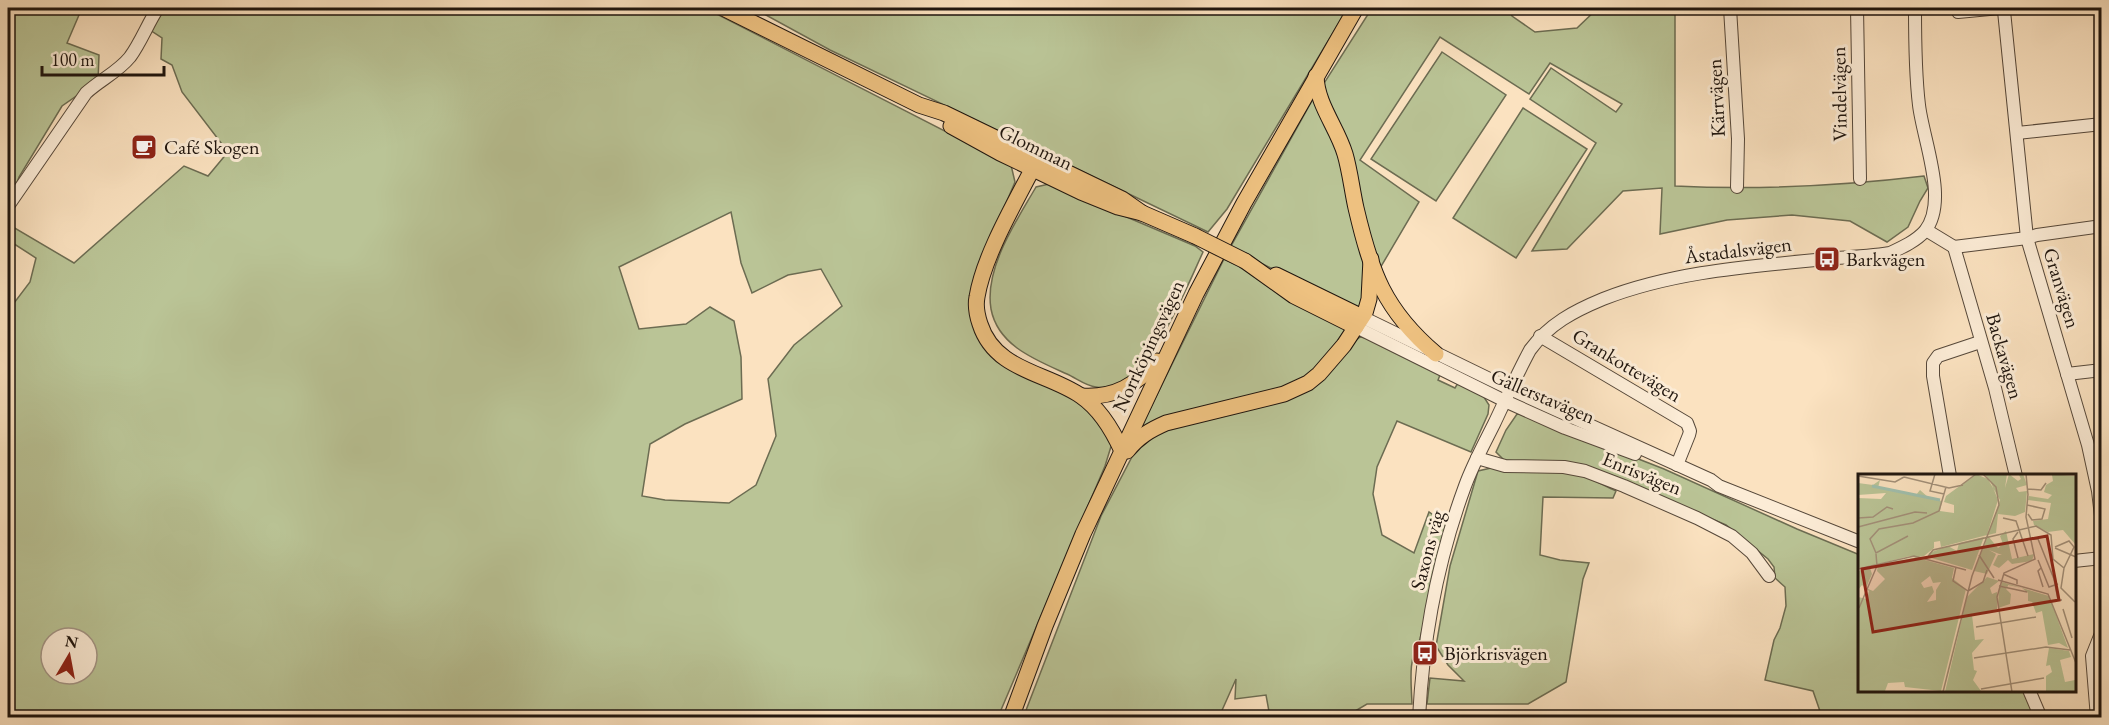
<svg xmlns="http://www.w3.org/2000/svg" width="2109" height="725" viewBox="0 0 2109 725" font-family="'EB Garamond',serif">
<rect width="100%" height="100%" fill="#fbe2c0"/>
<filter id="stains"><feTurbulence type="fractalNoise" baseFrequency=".00333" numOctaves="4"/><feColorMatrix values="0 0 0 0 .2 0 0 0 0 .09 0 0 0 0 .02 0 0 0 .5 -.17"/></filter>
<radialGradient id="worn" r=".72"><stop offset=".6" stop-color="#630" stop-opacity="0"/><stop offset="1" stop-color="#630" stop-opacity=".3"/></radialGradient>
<g fill="#bac496" stroke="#6c6c52" stroke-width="1.5" fill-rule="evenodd">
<polygon points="72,8 82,8 67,43 99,55 98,81 62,106 19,177 8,208 8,14"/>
<path d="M163,8H705L1011,165L1015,182L975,276L974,326L1100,419L1113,440L1105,466L998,717L8,718V331L14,303L30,282L36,258L8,240V224L74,263L184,166L208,176L228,152L182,92L172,65L161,59L162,38L150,30ZM731,212L741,263L752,293L788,275L821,269L842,306L794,345L768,379L776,436L756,485L729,503L665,500L642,496L650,444L685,424L742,399L741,357L734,321L710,307L686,324L639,329L619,267ZM51,638H87V674H51Z"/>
<polygon points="753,8 1348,8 1227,209 1208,232 830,50"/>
<path d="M1372,8H1509L1512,16L1535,32L1577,28L1598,8H1675V186C1759,190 1841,186 1924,176L1928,188L1920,201L1908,227L1887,242L1850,221L1792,215L1727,220L1660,234L1662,188L1623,191L1567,249L1532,251L1596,143L1530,99L1551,68L1616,112L1622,104L1550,63L1529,94L1440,37L1360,160L1419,202L1376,275L1319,91Z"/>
<polygon points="1442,52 1506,95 1436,201 1371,159"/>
<polygon points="1313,99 1334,133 1365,266 1366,289 1359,311 1230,248"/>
<polygon points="1523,108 1587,149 1516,258 1453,218"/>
<path d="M1049,184L1195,246L1203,252C1187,287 1159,355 1130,377C1121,384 1107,390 1096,387C1086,386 1076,378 1067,374C1036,360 998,346 991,309C984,268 1017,220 1036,187Z"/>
<polygon points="1224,259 1246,269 1348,327 1316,369 1294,385 1140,429"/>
<path d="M1360,337L1372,339L1440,375L1438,380L1455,388L1458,383L1482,394L1489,405L1488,414L1471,452L1397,421L1377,467L1373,494L1382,535L1414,553L1429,512L1447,525L1420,639C1408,660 1411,680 1412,704H1367L1345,717H1270L1266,695L1235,699L1236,679L1219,717L1023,718L1101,516L1134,453L1144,442L1168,428L1284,400Z"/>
<polygon points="1517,414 1526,415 1664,469 1797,529 1860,555 1860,690 2023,691 2036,717 1822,717 1813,691 1765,680 1774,640 1780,628 1786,606 1785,587 1775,578 1774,567 1768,559 1726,525 1590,467 1504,460 1496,452 1506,430"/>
<path d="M1491,468C1520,475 1548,468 1577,474C1590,477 1604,486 1616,491L1613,498L1543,497L1540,555L1560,560L1589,563L1583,579L1566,682L1528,704H1427L1430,678L1464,681L1448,665L1436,646L1450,566L1478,471Z"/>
</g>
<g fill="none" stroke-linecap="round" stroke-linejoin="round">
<g stroke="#56483a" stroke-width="14">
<g id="minor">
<polyline points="1730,8 1738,139 1737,187"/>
<polyline points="1857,8 1860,179"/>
<polyline points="1958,12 2000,8 2004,11 2027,238 2088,445 2098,491 2102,524"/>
<polyline points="2017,133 2102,124"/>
<path d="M8,206L86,93C100,80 118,72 130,57C141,42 148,23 158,8"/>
<polyline points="1926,230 1954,247"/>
<polyline points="1954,247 1995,388 2016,476"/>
<polyline points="1954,247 2027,238 2037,235 2102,226"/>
<polyline points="1362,317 1510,389 1711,480 1719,486 1860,542"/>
<polyline points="1356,327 1505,401 1565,428 1635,454"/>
<polyline points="1540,336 1687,423 1690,431 1689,435 1677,465"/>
<polyline points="2067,374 2102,370"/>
<polyline points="1477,458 1505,466 1564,467 1585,471 1624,486 1697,518 1732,536 1752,553 1769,576"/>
<polyline points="1950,476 1933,376 1933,363 1938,356 1980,342"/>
<polyline points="2074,561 2102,558"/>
<polyline points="2029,690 2041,718"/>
<path d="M1419,718C1423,639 1438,559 1465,486C1473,464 1484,444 1494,424C1506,399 1517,374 1530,350C1549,324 1574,311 1603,299C1677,270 1758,266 1836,258C1854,257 1872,256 1890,253C1903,247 1916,241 1925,231C1949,201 1923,140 1919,105C1915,72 1915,40 1915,8"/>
<polyline points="2097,718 2092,656 2102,631"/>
</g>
</g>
<g stroke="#1f150e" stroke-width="17">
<g id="major">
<polyline points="723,8 919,105 944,113 1095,186 1122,199 1142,213"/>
<path d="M1316,76C1317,105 1337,127 1345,154C1350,171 1352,190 1356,208C1371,272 1384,310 1436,354"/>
<polyline points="951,126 1000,153 1081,192 1118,207 1142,213 1195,236"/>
<path d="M1038,158C1018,198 984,254 977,297C975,307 977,315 980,324C995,371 1046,372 1081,396C1100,409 1113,431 1122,451"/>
<polyline points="1245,261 1294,296 1356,327"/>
<polyline points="1276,275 1362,317"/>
<path d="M1082,396C1115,398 1136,385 1157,361"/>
<path d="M1127,451C1138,437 1150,430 1166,423L1284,394L1308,383L1319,374L1344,345L1365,313L1369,299L1371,259"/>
<polyline points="1011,718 1045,626 1083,534 1196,294 1244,203 1356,8"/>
</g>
</g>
<use href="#minor" stroke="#fcecd6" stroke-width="12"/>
<use href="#major" stroke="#eec180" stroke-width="15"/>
<g stroke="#1f150e" stroke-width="17" stroke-linecap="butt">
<polyline id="major-bridge" points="1195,236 1245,261"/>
</g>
<use href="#major-bridge" stroke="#eec180" stroke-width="15"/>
</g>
<defs>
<g id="cafe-square" transform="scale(1.35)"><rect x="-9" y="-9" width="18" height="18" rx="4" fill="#8f2418" stroke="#fcecd6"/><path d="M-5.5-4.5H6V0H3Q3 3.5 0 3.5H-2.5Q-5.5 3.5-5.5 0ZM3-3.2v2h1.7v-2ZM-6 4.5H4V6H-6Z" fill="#fff"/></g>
<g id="bus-square" transform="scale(1.35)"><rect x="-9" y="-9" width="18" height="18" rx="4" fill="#8f2418" stroke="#fcecd6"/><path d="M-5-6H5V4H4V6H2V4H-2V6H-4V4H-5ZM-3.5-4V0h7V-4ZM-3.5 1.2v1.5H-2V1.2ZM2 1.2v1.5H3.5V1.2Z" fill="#fff"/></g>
</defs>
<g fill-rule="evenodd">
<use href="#cafe-square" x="144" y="147"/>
<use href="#bus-square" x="1827" y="259"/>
<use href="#bus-square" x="1425" y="653"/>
</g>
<g text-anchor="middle" stroke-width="6" stroke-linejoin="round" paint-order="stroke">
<g font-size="20" fill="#1f150e" stroke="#fcecd6">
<text transform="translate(1839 94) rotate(-91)" y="7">Vindelvägen</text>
<text transform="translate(1716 98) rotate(-93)" y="7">Kärrvägen</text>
<text transform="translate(1036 147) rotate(26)" y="7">Glomman</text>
<text transform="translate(1738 250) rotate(-7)" y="7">Åstadalsvägen</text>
<text transform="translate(2062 288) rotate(73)" y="7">Granvägen</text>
<text transform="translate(1148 346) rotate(-65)" y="7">Norrköpingsvägen</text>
<text transform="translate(2005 356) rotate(74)" y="7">Backavägen</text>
<text transform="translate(1627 365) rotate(31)" y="7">Grankottevägen</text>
<text transform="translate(1543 396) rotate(23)" y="7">Gällerstavägen</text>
<text transform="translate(1642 473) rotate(22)" y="7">Enrisvägen</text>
<text transform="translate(1427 550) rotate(-75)" y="7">Saxons väg</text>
</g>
<g font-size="20" fill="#1f150e" stroke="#fcecd6" text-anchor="start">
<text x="164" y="154">Café Skogen</text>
<text x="1846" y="266">Barkvägen</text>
<text x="1444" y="660">Björkrisvägen</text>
</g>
</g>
<g transform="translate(1858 474)">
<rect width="218" height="218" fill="#fbe2c0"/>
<path d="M118,0L132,6L140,26L129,61L83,73L82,67L76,68V74L66,82L0,94V24L23,25L28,19L0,21V9L15,11L22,6L20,14L58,21L62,16L71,24L84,27L82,37L96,39V31L86,28L88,22V26V22ZM127,0H149L147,14L151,0L160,7L163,5L161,1L165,0L169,11L158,14L161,18L169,17L167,38L157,42L140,40L138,59L130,61L142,26ZM188,0L218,2L217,70L205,56L190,58L176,51L175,47L190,45L193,29L170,26L171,22L190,25L194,21L186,18L188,11L195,7L194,1ZM148,57L154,85L176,80L174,87L154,90L150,86L141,94L135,91L140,81H144L131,76L138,80L129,100L116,97L130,62L140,74L145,70L142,62ZM126,63L114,96L70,83L71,79L90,72L99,77L101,69ZM52,82L96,94L94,104L108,115L83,217L47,213L46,208L30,209L27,217H0V123L9,125L11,117L4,111L0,116V97L12,94L14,100L8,114L15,117L27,105L19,97L20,90ZM72,102L75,109L83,108L78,116V126L69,128L76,118L74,112L66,114L63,109ZM129,103L141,107L132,114L134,120L139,118V135L114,141L117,166L126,165L114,179L116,196L119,197L115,206L123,217L87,218L109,123ZM144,108L191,122L210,174L201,169L190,171L184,137L178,139L174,128L170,127V119L164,114L150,111V112L148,115L153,120L152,130L140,134L141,113L150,112H143ZM191,174L211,177L213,183L202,186L207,208L217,206V217H188V202L194,198L192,191L188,192Z" fill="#bac496" fill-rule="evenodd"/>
<path fill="none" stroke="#a0bfad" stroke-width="3" d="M14,12L82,26"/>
<path fill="none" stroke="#a39079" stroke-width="1.5" d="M77,0L72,17L86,20M168,0L170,21M0,2L37,8L46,3M46,3L91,14L105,11M102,12L118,0M170,15L183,16L188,9M169,31L187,35L184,45L174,46L170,40M0,44L15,43L29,33L35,35M145,44L158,47L170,82M0,53L57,38L69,39M50,62L18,79L12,65L21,55L55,49L81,37L88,13M176,65H180L196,105L200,126H204M197,73L211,67L216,73L206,94M197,74L218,83M121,81L136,104M69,84L75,76L178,52L193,61L195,85L206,94L203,114L217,128M160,84L155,65L160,58M180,86L191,113L200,110M98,93L95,107L110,117M183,94L180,97L185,113M0,95L56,82L108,96M145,100L159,106V110M140,106L190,120L218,189M141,112L169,118M110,117L125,108L129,96M1,134L19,92L18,80M205,135L214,164M118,153L178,143M116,184L188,173L212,176M123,215L186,204M85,218L114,102L141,31L138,13L125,0M154,218L139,123L146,99L177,85L168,43L170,20"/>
<path fill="#8f2418" fill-opacity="0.15" stroke="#8f2418" stroke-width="3" d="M189,62L201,126L15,158L4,95Z"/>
<rect width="218" height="218" fill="none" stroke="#1f150e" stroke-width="3"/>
</g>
<rect width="2109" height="725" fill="none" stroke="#fbe2c0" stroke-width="30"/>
<rect x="9" y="9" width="2091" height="707" fill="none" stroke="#1f150e" stroke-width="3"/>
<rect x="15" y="15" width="2079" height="695" fill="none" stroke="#1f150e" stroke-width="1.5"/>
<g transform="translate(69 656) rotate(10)"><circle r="28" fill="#fcecd6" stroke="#a49686" stroke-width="1.5"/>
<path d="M0-4.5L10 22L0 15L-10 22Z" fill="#8f2418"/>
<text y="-9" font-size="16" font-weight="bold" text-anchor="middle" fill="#1f150e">N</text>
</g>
<path d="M42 66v9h122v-9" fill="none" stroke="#1f150e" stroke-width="3"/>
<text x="51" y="66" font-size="18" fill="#1f150e" stroke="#fcecd6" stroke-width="4.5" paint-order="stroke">100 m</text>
<rect width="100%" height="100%" filter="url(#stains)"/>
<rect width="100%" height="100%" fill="url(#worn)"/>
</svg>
